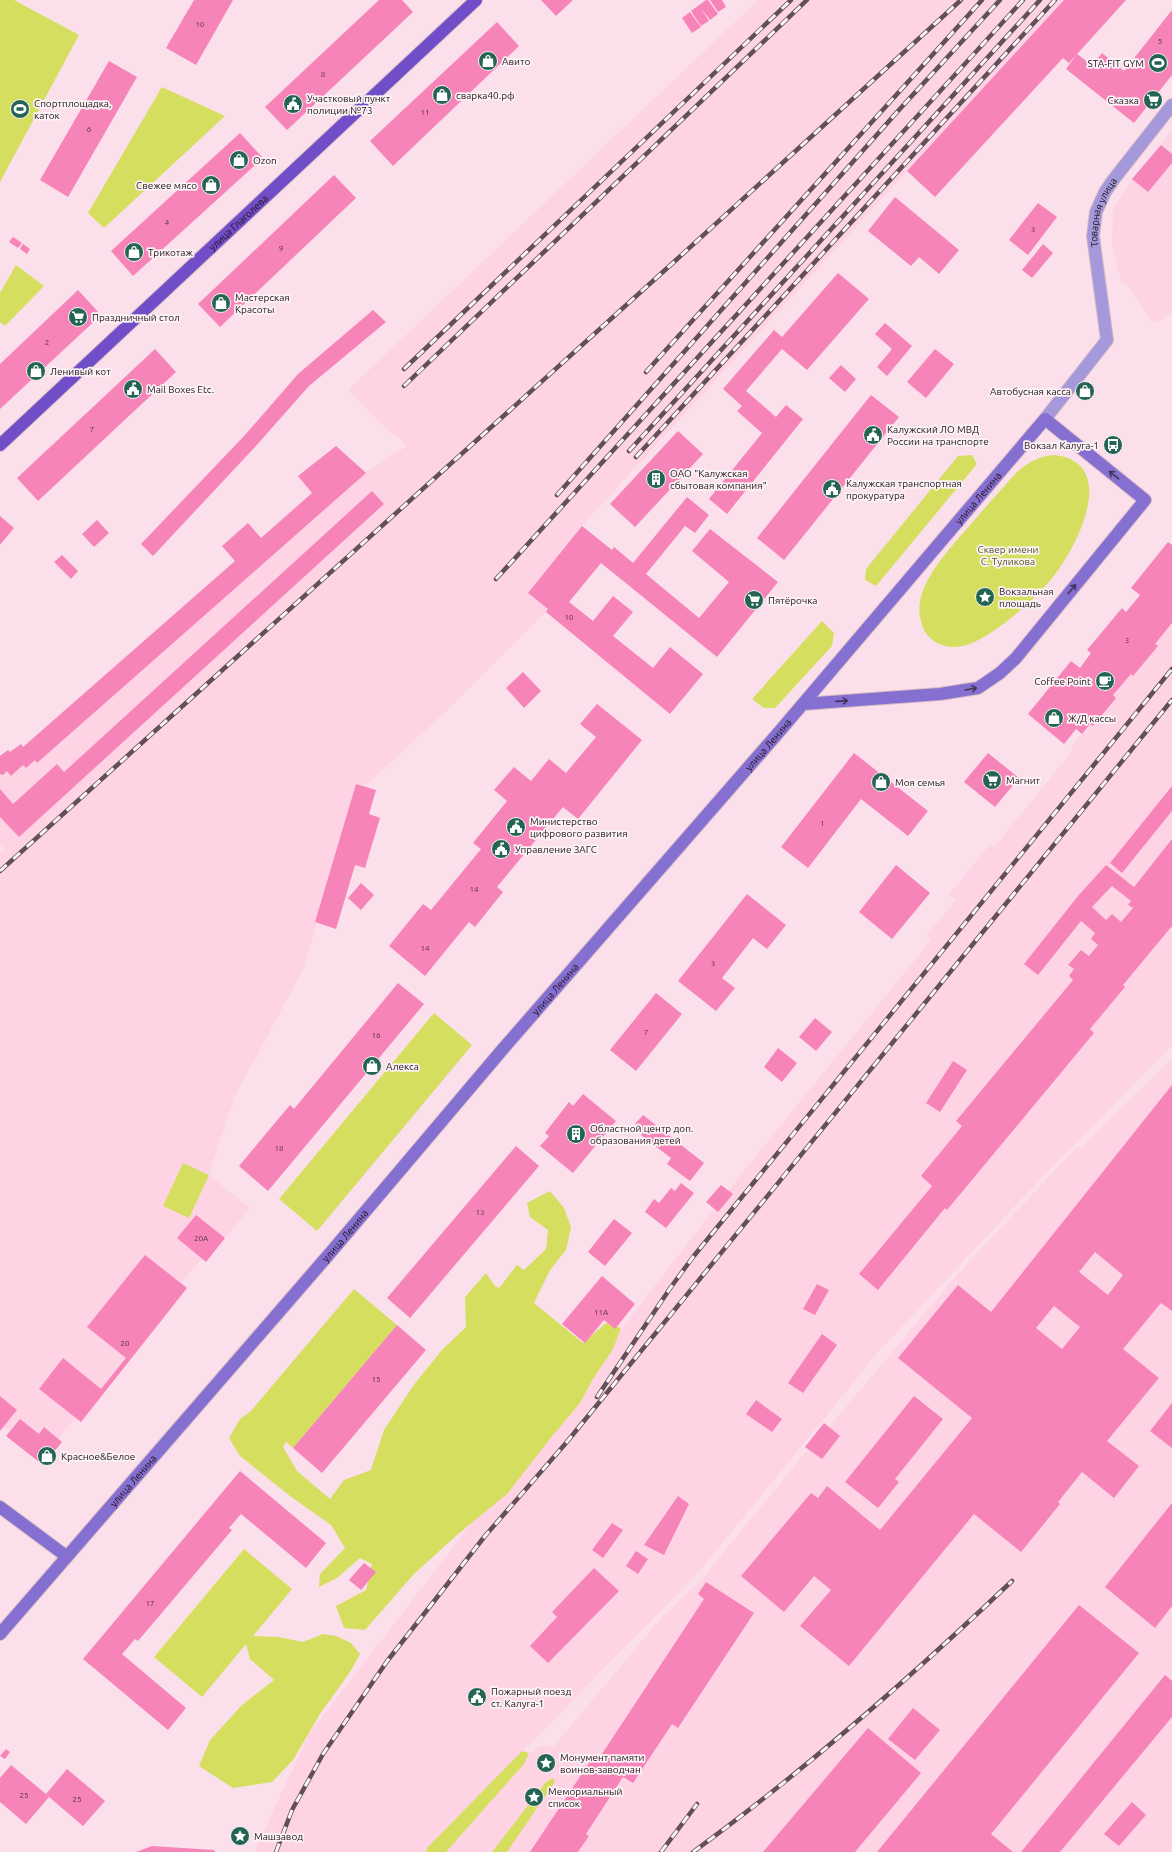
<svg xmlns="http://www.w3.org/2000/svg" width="1172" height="1852" viewBox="0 0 1172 1852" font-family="Ubuntu,sans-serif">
<rect width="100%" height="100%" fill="#fbe0eb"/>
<g fill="#fed4e5">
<polygon points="758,0 1064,0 582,526 528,593 548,609 546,612 443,714 365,786 356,784 304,968 235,1096 209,1175 250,1208 206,1262 202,1259 181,1283 187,1288 81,1422 75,1418 58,1438 62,1442 43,1465 6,1436 10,1431 4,1427 0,1431 0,854 5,849 0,845 0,756 8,750 11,752 21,744 24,747 235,561 222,546 248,523 261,538 312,493 298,476 336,446 366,472 407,446 377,420 348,390"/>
<polygon points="1172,131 1172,313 1154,324 1129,286 1121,282 1112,246 1113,210 1132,179"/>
<polygon points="1172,624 1172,1045 1029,1191 880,1350 698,1573 523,1751 529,1753 533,1752 538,1747 545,1745 553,1747 661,1618 702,1579 808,1449 805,1447 824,1423 829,1427 955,1277 1075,1149 1083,1146 1172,1058 1172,1852 254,1852 309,1734 738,1178 931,940 926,936 956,900 949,895 990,844 994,847 1073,750 1070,748 1090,724 1093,726 1116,698 1113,695 1131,674 1133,676 1158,646 1155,644"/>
</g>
<g fill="#d6de5f">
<polygon points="0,0 14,0 79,35 0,182"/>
<polygon points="162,87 225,116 104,228 88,213"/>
<polygon points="16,265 44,286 5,326 0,322 0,293"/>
<polygon points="972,455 977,464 876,586 865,580 866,569 958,456"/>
<path d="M1055,455C1117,463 1080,539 1059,569C1042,594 992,639 963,646C955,648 947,647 939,644C929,639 923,631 921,621C911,587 950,549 970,525C986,507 1002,488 1018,471C1030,461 1040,456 1055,455Z"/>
<polygon points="822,621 834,633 832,646 775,708 764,708 752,699"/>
<polygon points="434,1013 472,1045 317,1231 279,1199"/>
<polygon points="183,1163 209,1175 189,1218 163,1206"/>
<polygon points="550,1191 564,1208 571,1227 566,1250 550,1270 534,1303 583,1343 606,1323 621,1328 613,1349 593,1379 580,1403 549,1440 508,1493 457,1535 414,1574 365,1630 344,1628 336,1606 366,1590 372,1564 360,1558 337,1578 319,1587 320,1574 345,1548 331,1525 290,1496 240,1456 229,1438 240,1419 250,1412 354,1289 397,1325 293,1448 286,1442 283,1447 297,1471 330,1499 344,1480 371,1470 384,1430 413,1386 441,1351 466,1327 465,1297 486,1273 495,1286 499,1288 517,1265 524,1270 546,1249 548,1230 530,1217 527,1203"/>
<polygon points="244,1549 292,1589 253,1636 278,1637 303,1642 323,1634 336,1636 351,1643 360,1654 350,1672 320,1714 293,1760 272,1782 233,1788 199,1766 210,1740 242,1705 274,1680 250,1659 246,1644 202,1697 154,1657"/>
<polygon points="522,1751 529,1753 524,1764 446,1852 426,1852 428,1847"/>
<polygon points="553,1778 555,1782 507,1852 492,1852 546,1782"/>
</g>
<g fill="#f784b9" fill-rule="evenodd">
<polygon points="194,0 233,0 196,65 166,48"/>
<polygon points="379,0 402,0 413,12 287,130 265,107"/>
<polygon points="541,0 573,0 556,16"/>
<polygon points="706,0 708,0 718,14 710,20 701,8 709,21 701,26 691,11"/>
<polygon points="710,0 722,0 726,7 718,12"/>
<polygon points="1064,0 1126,0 1069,63 1063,58 935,197 907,171"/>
<polygon points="1172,10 1172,75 1134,123 1066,69 1077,54 1092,65 1102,53 1124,71"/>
<polygon points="690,12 701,27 692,33 682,18"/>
<polygon points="497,22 519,46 393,166 370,141"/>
<polygon points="109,61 137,77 68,197 40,180"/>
<polygon points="240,133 263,158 133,276 111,251"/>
<polygon points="1161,145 1172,154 1172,163 1148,192 1132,179"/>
<polygon points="334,175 356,198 220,327 198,304"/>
<polygon points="895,197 959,250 939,274 919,257 911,266 868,231"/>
<polygon points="1038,203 1057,217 1028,255 1009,240"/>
<polygon points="13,237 22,243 18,248 9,242"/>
<polygon points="23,244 30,249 27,254 20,249"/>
<polygon points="1043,244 1053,253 1032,278 1022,270"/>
<polygon points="838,273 869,299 807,370 782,349 746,391 776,417 786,405 803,419 727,514 709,499 762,433 737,411 742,406 723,389 774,330 782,337"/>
<polygon points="78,290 101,315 0,409 0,364"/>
<polygon points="373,310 386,322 309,386 255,447 153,556 141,544 245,435 298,374"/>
<polygon points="885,323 912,346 887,376 877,367 892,349 875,334"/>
<polygon points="155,349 176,372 38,501 17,478"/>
<polygon points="935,349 954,364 926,398 907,382"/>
<polygon points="841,365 856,379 845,392 829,378"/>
<polygon points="1084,382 1091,387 1083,398 1076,392"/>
<polygon points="871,395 899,417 784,560 757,538"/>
<polygon points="678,431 703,454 635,527 610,504"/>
<polygon points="336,446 366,473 37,763 35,760 26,768 23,765 11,776 7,771 3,775 0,774 0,756 8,750 10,752 21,744 23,747 235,561 222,546 248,523 261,538 312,493 298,476"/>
<polygon points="372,491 384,504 19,837 0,817 0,789 13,804 57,764 64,772"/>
<polygon points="687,497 709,515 695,533 685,526 646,574 699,618 729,582 692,551 710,529 778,582 717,657 601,563 569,602 593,621 613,596 633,612 613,636 653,668 670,647 703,674 670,714 546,612 548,609 528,593 582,526 612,550 614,547 633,563"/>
<polygon points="0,516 14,528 0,545"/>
<polygon points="97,520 109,533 94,547 82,534"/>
<polygon points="1168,542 1172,545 1172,623 1155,644 1158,646 1133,676 1131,674 1113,695 1116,698 1093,726 1090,724 1082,734 1076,729 1064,744 1028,714 1071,661 1080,668 1091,653 1087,650 1122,608 1126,612 1140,595 1131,588"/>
<polygon points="62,555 78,571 71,579 54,562"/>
<polygon points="523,672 541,691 524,708 506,688"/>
<polygon points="597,704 642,740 578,819 563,807 497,887 503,892 475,927 469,922 425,976 389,946 423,904 431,910 481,849 473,843 507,801 494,790 514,767 531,781 549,759 566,773 596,737 580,724"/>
<polygon points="854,753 928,811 908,836 861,799 808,868 781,847"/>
<polygon points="988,753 1019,778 995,807 964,782"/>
<polygon points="356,784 376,790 369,814 380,818 365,868 355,865 336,929 315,922"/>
<polygon points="1172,786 1172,811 1122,873 1110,863"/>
<path d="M1172,839V926L1123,985L1125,987L1090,1029L1094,1033L947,1210L945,1208L878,1290L859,1274L932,1186L921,1176L962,1126L956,1121L1073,980L1069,976L1074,969L1068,965L1081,950L1089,956L1098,945L1091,939L1095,933L1081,921L1038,975L1024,964L1078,896L1106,865L1134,887ZM1112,886L1131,901L1128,905L1133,908L1121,922L1112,914L1106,920L1092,907Z"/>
<polygon points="896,865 930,893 892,939 859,912"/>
<polygon points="361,883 374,895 361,910 348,898"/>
<polygon points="747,894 786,925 767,949 753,938 722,978 735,988 716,1011 678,981"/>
<polygon points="398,983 424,1004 268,1191 239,1166 290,1105 294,1109"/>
<polygon points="656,993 682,1014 636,1071 610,1050"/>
<polygon points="815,1018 832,1032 816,1051 799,1037"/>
<polygon points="778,1048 797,1063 782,1082 764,1067"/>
<polygon points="953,1061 967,1070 940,1112 926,1103"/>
<path d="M1172,1085V1311L1161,1303L1123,1349L1159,1378L1107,1441L1139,1466L1114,1498L1082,1472L1058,1502L1060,1504L1021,1552L974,1514L849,1666L800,1626L831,1590L814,1576L784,1612L741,1576L811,1493L818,1498L827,1486L880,1530L972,1418L898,1358L958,1285L991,1312ZM1095,1252L1123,1275L1108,1295L1079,1272ZM1054,1306L1080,1327L1062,1349L1036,1328Z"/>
<polygon points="583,1094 616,1121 573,1173 540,1146 549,1136 545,1133 569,1102 573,1106"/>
<polygon points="643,1115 704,1163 690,1181 667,1164 671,1158 641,1135 644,1131 635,1124"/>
<polygon points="516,1146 539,1166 410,1318 387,1298"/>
<polygon points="681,1183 694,1193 666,1228 645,1212 654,1199 659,1203 671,1188 675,1191"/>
<polygon points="721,1185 733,1194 718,1212 706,1202"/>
<polygon points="196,1215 225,1238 206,1262 177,1238"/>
<polygon points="614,1219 632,1233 605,1266 588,1252"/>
<polygon points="145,1255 187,1288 81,1422 39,1389 63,1358 101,1389 126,1358 87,1327"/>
<polygon points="602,1276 635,1304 615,1329 604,1320 585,1343 562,1324"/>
<polygon points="817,1284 829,1290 815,1315 803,1309"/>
<polygon points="397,1325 426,1350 322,1473 293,1448"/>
<polygon points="822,1334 837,1345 803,1393 788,1383"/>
<polygon points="0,1396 17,1410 0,1431"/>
<polygon points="914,1396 943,1419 895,1479 899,1482 878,1508 845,1482"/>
<polygon points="756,1400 782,1419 772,1432 746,1414"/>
<polygon points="1172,1403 1172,1448 1150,1431"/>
<polygon points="20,1419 39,1434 44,1427 62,1442 43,1465 6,1436"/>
<polygon points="824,1423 840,1436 822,1459 805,1447"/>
<polygon points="240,1471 326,1543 306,1568 241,1514 229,1528 232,1530 138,1641 135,1639 122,1654 186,1708 168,1730 83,1659"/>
<polygon points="678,1496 689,1504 664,1555 644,1545"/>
<polygon points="1172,1503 1172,1606 1155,1628 1105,1587"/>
<polygon points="612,1523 623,1530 603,1558 592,1550"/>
<polygon points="636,1551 648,1559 638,1574 626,1566"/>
<polygon points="364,1563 376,1572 361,1590 349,1580"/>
<polygon points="594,1568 619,1591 548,1663 530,1646 557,1617 552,1612"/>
<polygon points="706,1582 754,1613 678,1728 672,1724 633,1783 623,1777 586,1834 589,1836 578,1852 530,1852 593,1757 598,1760 704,1599 698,1594"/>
<polygon points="1079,1605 1139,1653 991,1834 1013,1852 877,1852"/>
<polygon points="1165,1675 1172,1681 1172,1717 1060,1852 1021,1852"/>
<polygon points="913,1708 940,1730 915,1760 888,1739"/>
<polygon points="868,1728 921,1773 855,1852 763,1852"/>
<polygon points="6,1749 10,1752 5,1759 0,1756"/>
<polygon points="11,1765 46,1794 67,1769 105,1801 83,1826 49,1797 26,1824 0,1802 0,1778"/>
<polygon points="1132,1802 1146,1815 1119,1846 1104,1834"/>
<polygon points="152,1846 214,1850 215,1852 136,1852"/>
</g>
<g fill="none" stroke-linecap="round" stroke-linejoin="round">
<g stroke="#d4bbc5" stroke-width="14">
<g id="minor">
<path id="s1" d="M1045,419L1107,340L1093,236L1096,212L1105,192L1114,179L1172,105"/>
</g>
</g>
<g stroke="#d4bbc5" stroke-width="14">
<g id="secondary">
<polyline points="0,1507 66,1556"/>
<path id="s2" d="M0,1634L331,1252L502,1050L779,732L1045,419L1145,500L1016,658L1000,673L978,688L940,694L803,704"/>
</g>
</g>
<g stroke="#d4bbc5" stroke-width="14">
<g id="primary">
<path id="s3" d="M0,445L476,0"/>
</g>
</g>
<use href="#minor" stroke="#a599db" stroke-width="12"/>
<use href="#secondary" stroke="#856fd0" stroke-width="12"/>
<use href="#primary" stroke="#704ec7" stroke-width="12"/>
<g stroke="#624f57" stroke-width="4.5">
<g id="rail">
<polyline points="404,369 791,0"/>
<polyline points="646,372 982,0"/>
<polyline points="404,386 807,0"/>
<polyline points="629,451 1040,0"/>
<polyline points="636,457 1055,0"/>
<polyline points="557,495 898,111 1000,0"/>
<polyline points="496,579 1023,0"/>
<polyline points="0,871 675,261 961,0"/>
<polyline points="597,1397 671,1287 693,1257 1172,669"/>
<polyline points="276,1852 292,1810 323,1754 388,1660 485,1536 566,1443 1172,700"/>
<polyline points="661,1852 697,1804"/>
<path d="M693,1852C806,1770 911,1677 1012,1581"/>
</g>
</g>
<use href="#rail" stroke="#fcf3f6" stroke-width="3" stroke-dasharray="9" stroke-linecap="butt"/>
</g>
<defs><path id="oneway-shaft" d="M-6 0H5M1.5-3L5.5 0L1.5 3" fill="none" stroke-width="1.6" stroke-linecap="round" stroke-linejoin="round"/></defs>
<g stroke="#443359">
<use href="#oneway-shaft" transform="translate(1114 475) rotate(-141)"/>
<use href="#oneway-shaft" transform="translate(1072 589) rotate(-50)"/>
<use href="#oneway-shaft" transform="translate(971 689) rotate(-10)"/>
<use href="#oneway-shaft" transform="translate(842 701) rotate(-4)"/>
</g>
<defs>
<g id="shop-disc" transform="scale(1)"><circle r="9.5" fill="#236452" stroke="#fcf3f6"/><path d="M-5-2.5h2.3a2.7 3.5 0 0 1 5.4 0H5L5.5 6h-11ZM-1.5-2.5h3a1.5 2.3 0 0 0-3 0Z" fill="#fff"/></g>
<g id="stadium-disc" transform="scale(1)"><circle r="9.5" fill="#236452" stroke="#fcf3f6"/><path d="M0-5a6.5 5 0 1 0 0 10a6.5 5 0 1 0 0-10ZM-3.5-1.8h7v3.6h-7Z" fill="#fff"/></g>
<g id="supermarket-disc" transform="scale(1)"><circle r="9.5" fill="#236452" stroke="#fcf3f6"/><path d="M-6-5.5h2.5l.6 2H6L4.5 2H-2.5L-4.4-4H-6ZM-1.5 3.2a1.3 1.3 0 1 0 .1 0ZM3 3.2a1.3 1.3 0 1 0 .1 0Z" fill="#fff"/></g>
<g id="civic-disc" transform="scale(1)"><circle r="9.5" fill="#236452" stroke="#fcf3f6"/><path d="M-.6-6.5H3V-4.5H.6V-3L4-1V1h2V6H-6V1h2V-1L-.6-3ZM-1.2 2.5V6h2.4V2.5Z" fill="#fff"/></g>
<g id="bus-disc" transform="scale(1)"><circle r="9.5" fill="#236452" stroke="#fcf3f6"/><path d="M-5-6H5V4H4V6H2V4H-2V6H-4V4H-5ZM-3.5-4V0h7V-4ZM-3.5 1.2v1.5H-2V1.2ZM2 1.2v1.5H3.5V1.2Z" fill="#fff"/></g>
<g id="building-disc" transform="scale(1)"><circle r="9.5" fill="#236452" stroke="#fcf3f6"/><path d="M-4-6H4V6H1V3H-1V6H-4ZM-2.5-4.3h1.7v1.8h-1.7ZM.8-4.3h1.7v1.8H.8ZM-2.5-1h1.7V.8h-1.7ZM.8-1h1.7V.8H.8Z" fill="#fff"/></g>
<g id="sight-disc" transform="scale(1)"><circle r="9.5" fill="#236452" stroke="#fcf3f6"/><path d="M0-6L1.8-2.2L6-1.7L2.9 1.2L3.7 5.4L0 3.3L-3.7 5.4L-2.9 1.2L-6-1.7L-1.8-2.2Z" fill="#fff"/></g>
<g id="cafe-disc" transform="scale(1)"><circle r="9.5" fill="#236452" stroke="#fcf3f6"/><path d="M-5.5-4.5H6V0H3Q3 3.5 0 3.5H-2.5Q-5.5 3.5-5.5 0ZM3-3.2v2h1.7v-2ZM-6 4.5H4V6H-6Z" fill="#fff"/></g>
</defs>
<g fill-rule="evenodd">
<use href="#shop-disc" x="488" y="61"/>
<use href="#stadium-disc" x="1158" y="63"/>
<use href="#shop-disc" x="442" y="95"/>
<use href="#supermarket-disc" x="1153" y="100"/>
<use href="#civic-disc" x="293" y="104"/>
<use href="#stadium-disc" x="20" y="109"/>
<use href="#shop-disc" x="239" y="160"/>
<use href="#shop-disc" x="211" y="185"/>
<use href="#shop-disc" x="134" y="252"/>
<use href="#shop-disc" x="221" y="303"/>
<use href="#supermarket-disc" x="78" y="317"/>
<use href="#shop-disc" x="36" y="371"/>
<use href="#civic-disc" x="133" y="389"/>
<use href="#shop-disc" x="1085" y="391"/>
<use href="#civic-disc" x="873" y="435"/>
<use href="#bus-disc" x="1113" y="445"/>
<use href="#building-disc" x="656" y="479"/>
<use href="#civic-disc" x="832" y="489"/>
<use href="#sight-disc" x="985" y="597"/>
<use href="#supermarket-disc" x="754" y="600"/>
<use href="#cafe-disc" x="1105" y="681"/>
<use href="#shop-disc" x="1054" y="718"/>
<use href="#supermarket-disc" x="992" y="780"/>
<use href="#shop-disc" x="881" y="782"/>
<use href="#civic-disc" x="516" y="827"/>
<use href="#civic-disc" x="501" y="849"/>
<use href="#shop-disc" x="372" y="1066"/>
<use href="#building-disc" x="576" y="1134"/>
<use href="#shop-disc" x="47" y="1456"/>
<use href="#civic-disc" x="477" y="1697"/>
<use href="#sight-disc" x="546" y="1763"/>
<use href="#sight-disc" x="534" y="1797"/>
<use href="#sight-disc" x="240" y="1836"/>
</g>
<g text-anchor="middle" stroke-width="3.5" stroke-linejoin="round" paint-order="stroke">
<g font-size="8" fill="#562e41">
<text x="200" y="27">10</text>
<text x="1160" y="44">5</text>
<text x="323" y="77">8</text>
<text x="425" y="115">11</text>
<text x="89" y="132">6</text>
<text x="167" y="225">4</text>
<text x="1033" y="232">3</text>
<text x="281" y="251">9</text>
<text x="47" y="345">2</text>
<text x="92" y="432">7</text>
<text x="569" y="620">10</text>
<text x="1127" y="643">3</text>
<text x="822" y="826">1</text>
<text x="474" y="892">14</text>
<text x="425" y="951">14</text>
<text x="713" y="966">3</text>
<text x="646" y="1035">7</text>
<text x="376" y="1038">16</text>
<text x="279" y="1151">18</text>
<text x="480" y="1215">13</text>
<text x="201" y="1241">20А</text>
<text x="601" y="1315">11А</text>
<text x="125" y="1346">20</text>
<text x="376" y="1382">15</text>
<text x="150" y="1606">17</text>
<text x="24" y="1798">25</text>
<text x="77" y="1802">25</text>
</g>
<g font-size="10" fill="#211219" stroke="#fcf3f6" text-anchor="start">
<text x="502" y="65">Авито</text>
<text x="1144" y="67" text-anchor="end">STA-FIT GYM</text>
<text x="456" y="99">сварка40.рф</text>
<text x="307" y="102">Участковый пункт<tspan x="307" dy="12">полиции №73</tspan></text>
<text x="1139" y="104" text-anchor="end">Сказка</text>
<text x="34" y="107">Спортплощадка,<tspan x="34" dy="12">каток</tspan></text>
<text x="253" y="164">Ozon</text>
<text x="197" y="189" text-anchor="end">Свежее мясо</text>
<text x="148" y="256">Трикотаж</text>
<text x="235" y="301">Мастерская<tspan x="235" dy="12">Красоты</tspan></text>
<text x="92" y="321">Праздничный стол</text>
<text x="50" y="375">Ленивый кот</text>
<text x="147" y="393">Mail Boxes Etc.</text>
<text x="1071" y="395" text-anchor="end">Автобусная касса</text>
<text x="887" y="433">Калужский ЛО МВД<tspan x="887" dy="12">России на транспорте</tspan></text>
<text x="1099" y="449" text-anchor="end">Вокзал Калуга-1</text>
<text x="670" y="477">ОАО "Калужская<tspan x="670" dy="12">сбытовая компания"</tspan></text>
<text x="846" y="487">Калужская транспортная<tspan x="846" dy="12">прокуратура</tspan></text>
<text x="999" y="595">Вокзальная<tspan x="999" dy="12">площадь</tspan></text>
<text x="768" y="604">Пятёрочка</text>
<text x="1091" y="685" text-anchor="end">Coffee Point</text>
<text x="1068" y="722">Ж/Д кассы</text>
<text x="1006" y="784">Магнит</text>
<text x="895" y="786">Моя семья</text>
<text x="530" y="825">Министерство<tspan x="530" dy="12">цифрового развития</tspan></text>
<text x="515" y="853">Управление ЗАГС</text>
<text x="386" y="1070">Алекса</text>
<text x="590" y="1132">Областной центр доп.<tspan x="590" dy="12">образования детей</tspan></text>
<text x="61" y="1460">Красное&amp;Белое</text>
<text x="491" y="1695">Пожарный поезд<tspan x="491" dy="12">ст. Калуга-1</tspan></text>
<text x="560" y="1761">Монумент памяти<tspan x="560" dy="12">воинов-заводчан</tspan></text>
<text x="548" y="1795">Мемориальный<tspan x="548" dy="12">список</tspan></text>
<text x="254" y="1840">Машзавод</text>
</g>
<g font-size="10" fill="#211219" stroke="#fcf3f6">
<text dy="4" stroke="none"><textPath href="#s1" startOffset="231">Товарная улица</textPath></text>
<text dy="4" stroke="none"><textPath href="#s3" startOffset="326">улица Глаголева</textPath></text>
<text dy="4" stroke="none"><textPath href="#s2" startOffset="1499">улица Ленина</textPath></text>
<text dy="4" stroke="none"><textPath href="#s2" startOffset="1175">улица Ленина</textPath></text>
<text dy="4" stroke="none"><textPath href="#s2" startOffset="851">улица Ленина</textPath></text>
<text dy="4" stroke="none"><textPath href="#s2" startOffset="527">улица Ленина</textPath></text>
<text dy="4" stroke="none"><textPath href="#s2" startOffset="203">улица Ленина</textPath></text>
</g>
<g font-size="10" fill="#50531f" stroke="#fcf3f6">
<text x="1008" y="553">Сквер имени<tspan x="1008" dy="12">С. Туликова</tspan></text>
</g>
</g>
</svg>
